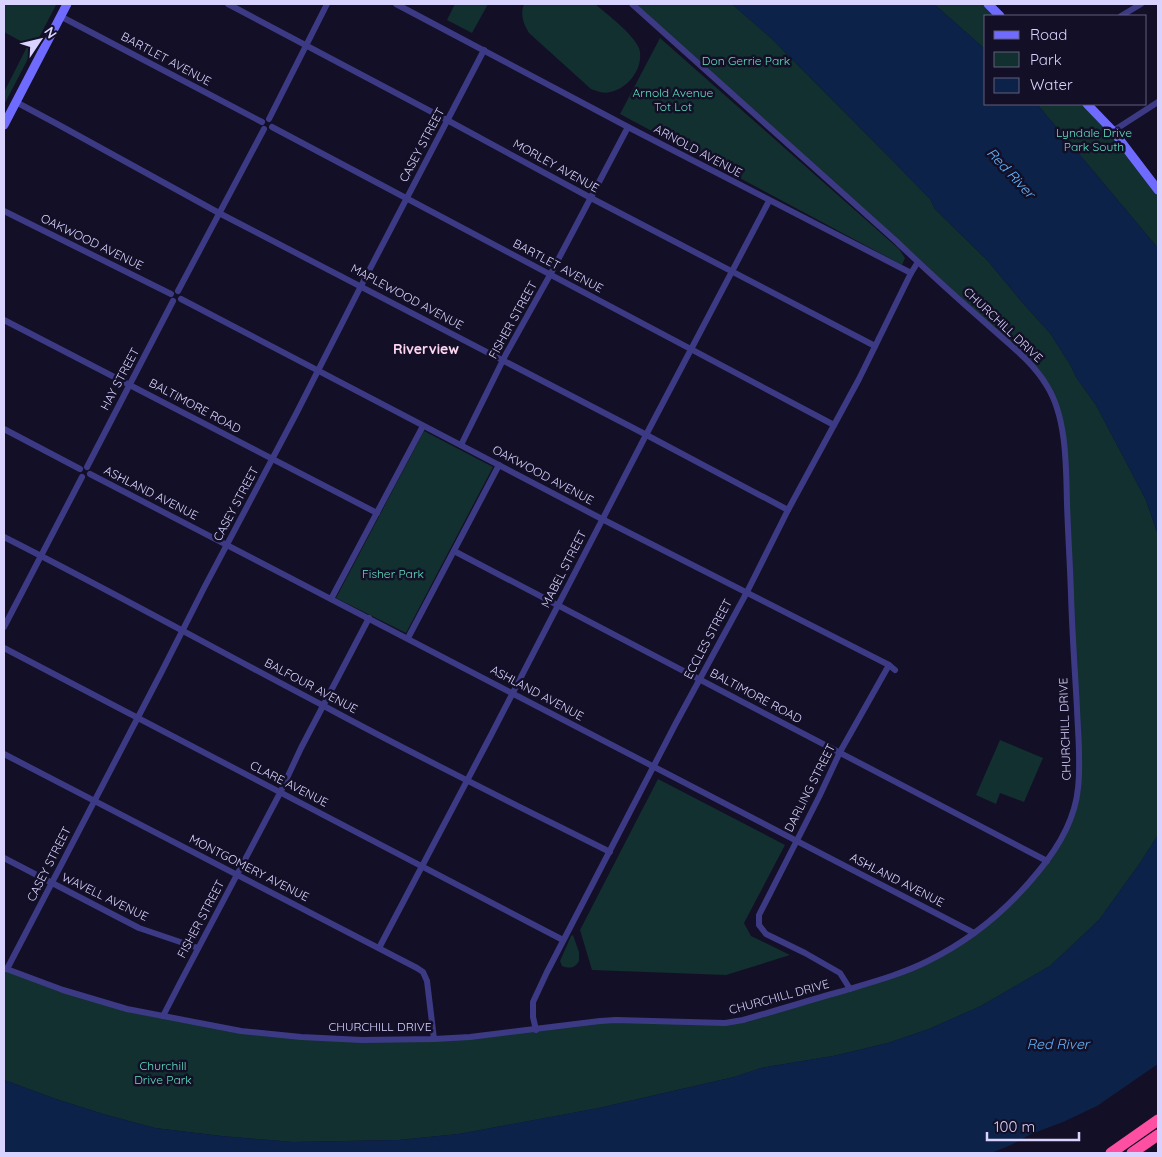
<svg xmlns="http://www.w3.org/2000/svg" width="1162" height="1157" viewBox="0 0 1162 1157" font-family="Quicksand,sans-serif">
<rect width="100%" height="100%" fill="#130f26"/>
<g fill="#12302f">
<polygon points="4,4 54,4 56,5 6,101 4,103 4,92 28,45 4,32"/>
<polygon points="455,4 488,4 472,33 447,20"/>
<path d="M524,4H595C607,14 633,34 639,48C645,67 628,89 610,92C603,94 597,91 591,89L529,33C523,23 520,14 524,4Z"/>
<polygon points="632,4 732,4 771,38 893,161 930,199 935,209 988,261 1021,301 1050,333 1071,366 1076,377 1096,405 1146,500 1158,535 1158,835 1140,863 1099,920 1050,966 981,1006 929,1029 888,1043 833,1056 761,1068 734,1077 599,1108 459,1134 399,1140 293,1142 221,1136 155,1128 103,1114 56,1099 4,1080 4,968 95,1000 199,1024 301,1037 434,1039 600,1021 725,1023 890,976 945,951 1010,903 1060,842 1078,788 1063,439 1054,399 1022,356"/>
<polygon points="934,4 988,4 1000,16 986,16 986,50"/>
<polygon points="660,38 899,249 905,258 902,265 620,114"/>
<polygon points="1037,104 1086,104 1158,190 1158,248"/>
<polygon points="424,431 493,467 406,633 336,598"/>
<polygon points="1000,740 1043,758 1024,802 1000,793 996,804 976,795"/>
<polygon points="658,779 785,845 744,923 751,936 790,955 726,975 592,970 580,930"/>
<path d="M573,935L579,952V961C575,968 570,969 562,966L560,961L571,936Z"/>
</g>
<g fill="#0c2248">
<polygon points="732,4 934,4 986,50 986,104 1037,104 1158,248 1158,535 1146,500 1096,405 1076,377 1071,366 1050,333 1021,301 988,261 935,209 930,199 893,161 771,38"/>
<polygon points="1158,835 1158,1064 1097,1106 1063,1122 1031,1134 1011,1145 991,1153 4,1153 4,1080 56,1099 103,1114 155,1128 221,1136 293,1142 399,1140 458,1134 599,1108 734,1077 761,1068 833,1056 888,1043 929,1029 981,1006 1050,966 1099,920 1140,863"/>
</g>
<g fill="none" stroke-linecap="round" stroke-linejoin="round">
<g stroke="#3d3a85" stroke-width="6">
<polyline points="228,4 447,120 591,198 875,346"/>
<polyline points="396,4 628,127 911,273"/>
<polyline points="60,16 262,122"/>
<polyline points="1121,16 1141,4"/>
<polyline points="16,102 59,125 219,213 639,431 788,510"/>
<polyline points="269,119 327,4"/>
<polyline points="272,127 834,425"/>
<polyline points="1113,131 1158,102"/>
<polyline points="4,211 171,294"/>
<polyline points="178,291 264,129"/>
<polyline points="181,299 602,519 889,665 895,670"/>
<polyline points="4,320 377,513"/>
<polyline points="4,429 80,469"/>
<polyline points="461,445 506,354 550,275 628,127"/>
<polyline points="87,467 173,301"/>
<polyline points="90,474 974,933"/>
<path d="M4,537C111,591 217,650 324,706C418,757 514,804 610,852"/>
<polyline points="454,551 1047,861"/>
<polyline points="331,599 423,426"/>
<polyline points="4,627 82,477"/>
<polyline points="408,638 499,465"/>
<polyline points="4,648 563,940"/>
<polyline points="4,754 417,968 423,972 427,981 434,1039"/>
<polyline points="4,858 139,928 198,948"/>
<polyline points="379,948 490,737 646,435 769,201"/>
<path d="M4,968L63,990L127,1009L241,1031L301,1037L362,1040L434,1039L470,1037L600,1021L616,1020L725,1023L743,1020C775,1011 807,1001 839,992C869,983 900,975 928,961C971,940 1008,909 1038,872C1058,848 1075,820 1078,788C1081,762 1078,735 1077,709C1075,671 1072,632 1071,594C1070,564 1068,534 1067,504C1066,467 1067,418 1047,386C1033,362 1009,344 989,326C957,298 926,270 896,241L632,4"/>
<polyline points="7,969 161,673 204,588 296,414 361,286 484,50"/>
<polyline points="850,989 840,973 805,953 766,934 759,925 759,915 819,797 840,752 889,665"/>
<polyline points="163,1016 181,981 280,793 301,748 369,618"/>
<polyline points="536,1030 533,1017 533,1002 547,972 676,723 747,592 788,510 859,379 911,273 918,262"/>
</g>
<g stroke="#6f6bff" stroke-width="9">
<polyline points="988,4 1000,16"/>
<polyline points="1087,104 1113,131 1158,190"/>
<polyline points="4,125 67,4"/>
</g>
<g stroke="#ff4fa3" stroke-width="11">
<polyline points="1111,1153 1158,1120"/>
<polyline points="1132,1153 1158,1135"/>
</g>
</g>
<g text-anchor="middle" stroke-width="5" stroke-linejoin="round" paint-order="stroke">
<g font-size="12" fill="#d9d4ff" stroke="#130f26">
<text transform="translate(166 59) rotate(28)" y="4">BARTLET AVENUE</text>
<text transform="translate(422 145) rotate(-62)" y="4">CASEY STREET</text>
<text transform="translate(698 151) rotate(28)" y="4">ARNOLD AVENUE</text>
<text transform="translate(556 166) rotate(29)" y="4">MORLEY AVENUE</text>
<text transform="translate(92 242) rotate(26)" y="4">OAKWOOD AVENUE</text>
<text transform="translate(558 266) rotate(28)" y="4">BARTLET AVENUE</text>
<text transform="translate(407 297) rotate(28)" y="4">MAPLEWOOD AVENUE</text>
<text transform="translate(513 320) rotate(-61)" y="4">FISHER STREET</text>
<text transform="translate(1003 325) rotate(43)" y="4">CHURCHILL DRIVE</text>
<text transform="translate(120 379) rotate(-62)" y="4">HAY STREET</text>
<text transform="translate(195 406) rotate(28)" y="4">BALTIMORE ROAD</text>
<text transform="translate(543 475) rotate(28)" y="4">OAKWOOD AVENUE</text>
<text transform="translate(151 493) rotate(27)" y="4">ASHLAND AVENUE</text>
<text transform="translate(236 504) rotate(-62)" y="4">CASEY STREET</text>
<text transform="translate(564 569) rotate(-63)" y="4">MABEL STREET</text>
<text transform="translate(708 639) rotate(-62)" y="4">ECCLES STREET</text>
<text transform="translate(311 686) rotate(28)" y="4">BALFOUR AVENUE</text>
<text transform="translate(537 693) rotate(28)" y="4">ASHLAND AVENUE</text>
<text transform="translate(756 696) rotate(28)" y="4">BALTIMORE ROAD</text>
<text transform="translate(1065 729) rotate(-92)" y="4">CHURCHILL DRIVE</text>
<text transform="translate(289 784) rotate(27)" y="4">CLARE AVENUE</text>
<text transform="translate(810 788) rotate(-63)" y="4">DARLING STREET</text>
<text transform="translate(49 864) rotate(-63)" y="4">CASEY STREET</text>
<text transform="translate(249 868) rotate(27)" y="4">MONTGOMERY AVENUE</text>
<text transform="translate(897 880) rotate(27)" y="4">ASHLAND AVENUE</text>
<text transform="translate(105 897) rotate(26)" y="4">WAVELL AVENUE</text>
<text transform="translate(201 919) rotate(-62)" y="4">FISHER STREET</text>
<text transform="translate(779 997) rotate(-15)" y="4">CHURCHILL DRIVE</text>
<text x="380" y="1031">CHURCHILL DRIVE</text>
</g>
<g font-size="12" fill="#5fe0c0" stroke="#130f26">
<text x="746" y="65">Don Gerrie Park</text>
<text x="673" y="97">Arnold Avenue<tspan x="673" dy="14">Tot Lot</tspan></text>
<text x="1094" y="137">Lyndale Drive<tspan x="1094" dy="14">Park South</tspan></text>
<text x="393" y="578">Fisher Park</text>
<text x="163" y="1070">Churchill<tspan x="163" dy="14">Drive Park</tspan></text>
</g>
<g font-size="14" font-style="italic" fill="#62b6ff" stroke="#130f26">
<text transform="translate(1011 173) rotate(47)" y="5">Red River</text>
<text x="1058" y="1049">Red River</text>
</g>
<g font-size="14" font-weight="bold" fill="#ffd6f0" stroke="#130f26">
<text x="426" y="354">Riverview</text>
</g>
</g>
<rect width="1162" height="1157" fill="none" stroke="#d9d4ff" stroke-width="10"/>
<rect x="984" y="15" width="162" height="90" fill="#130f26" stroke="#625e7d"/>
<rect x="994" y="31" width="25" height="8" fill="#6f6bff" stroke="#625e7d"/>
<text x="1030" y="40" font-size="15" fill="#d9d4ff">Road</text>
<rect x="994" y="52" width="25" height="15" fill="#12302f" stroke="#625e7d"/>
<text x="1030" y="65" font-size="15" fill="#d9d4ff">Park</text>
<rect x="994" y="78" width="25" height="15" fill="#0c2248" stroke="#625e7d"/>
<text x="1030" y="90" font-size="15" fill="#d9d4ff">Water</text>
<g transform="translate(40 40) rotate(55)" stroke="#130f26" stroke-width="4" paint-order="stroke">
<path d="M0-4L9 19L0 12L-9 19Z" fill="#d9d4ff"/>
<text y="-8" font-size="14" font-weight="bold" text-anchor="middle" fill="#d9d4ff">N</text>
</g>
<path d="M987 1132v8h92v-8" fill="none" stroke="#d9d4ff" stroke-width="2.5"/>
<text x="994" y="1132" font-size="15" fill="#d9d4ff" stroke="#130f26" stroke-width="4" paint-order="stroke">100 m</text>
</svg>
